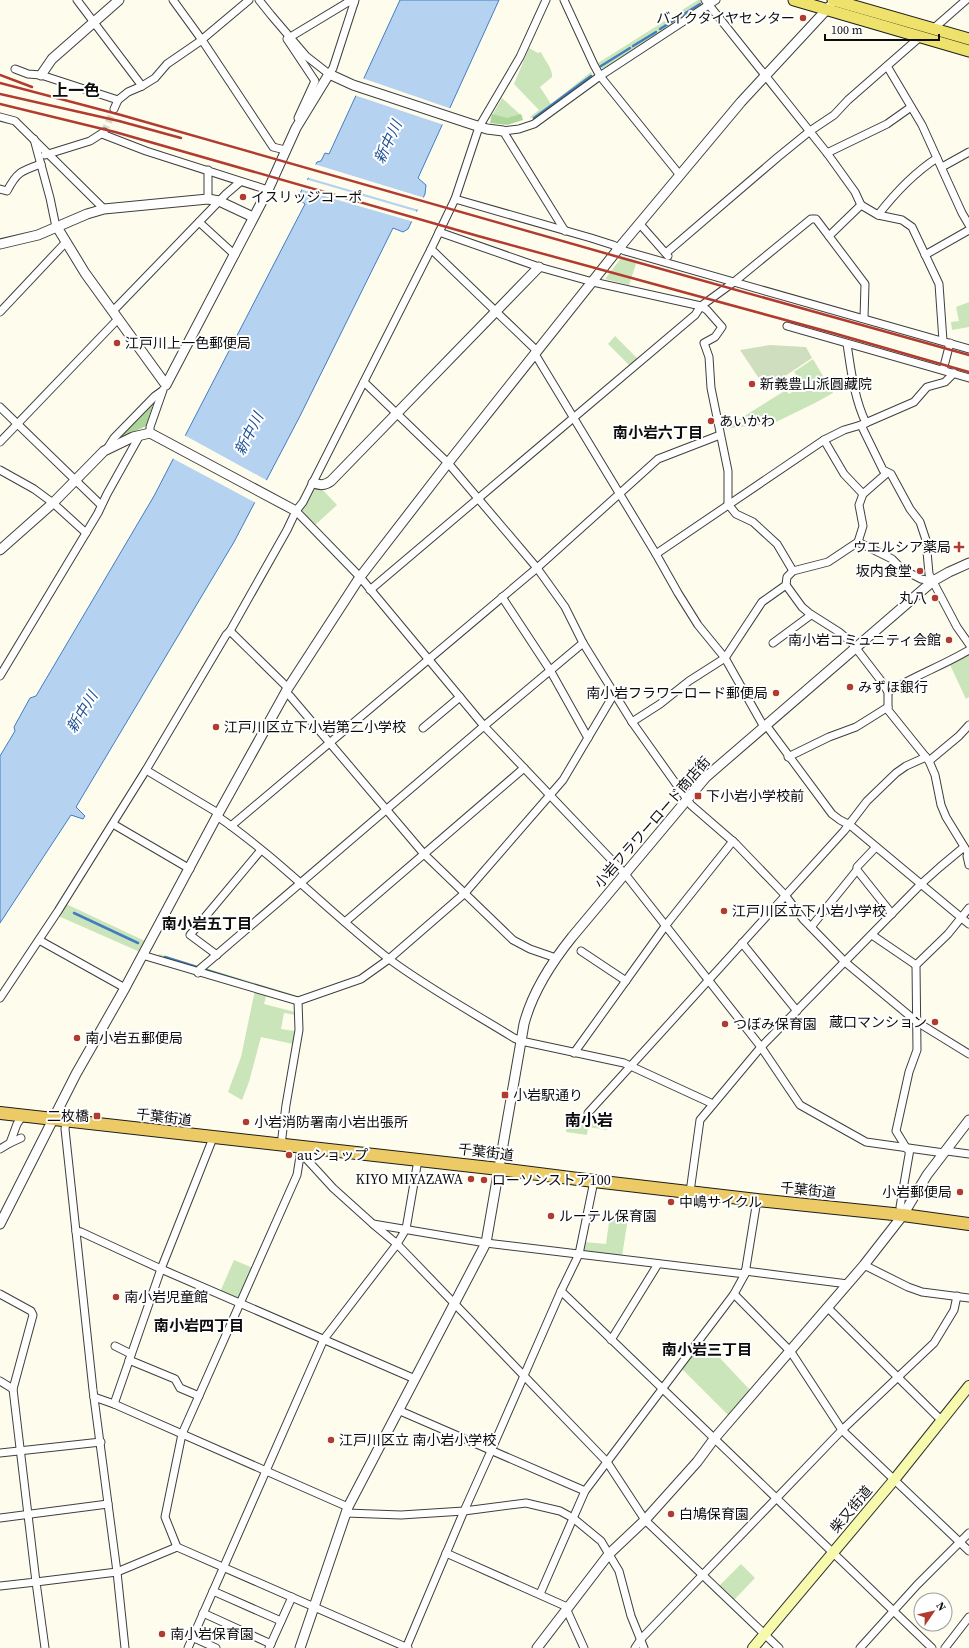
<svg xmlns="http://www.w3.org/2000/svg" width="969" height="1648" viewBox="0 0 969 1648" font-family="'Source Serif 4','Noto Sans JP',serif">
<rect width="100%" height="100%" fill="#fefded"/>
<g fill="#cae5b9">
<polygon points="698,0 700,0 702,3 701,7 603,69 599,67 598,63"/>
<path d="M529,48L538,53L541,52C544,60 553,68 552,77L540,87L551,104L591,72L593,76L534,119L530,117L539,110L514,84Z"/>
<polygon points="502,98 523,117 518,119 490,119"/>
<polygon points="622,257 637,261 629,285 605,279"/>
<polygon points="969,302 969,327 952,330 951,322 959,321 956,307"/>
<polygon points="615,336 639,360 631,367 608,344"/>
<polygon points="813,359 833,393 815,403 774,423 724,429 786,390 789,394 803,384 794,372"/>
<polygon points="320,487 337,505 314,526 299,507 312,488"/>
<polygon points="969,655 969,697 966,699 950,665"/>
<polygon points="64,903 145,941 140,952 56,915"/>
<polygon points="159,954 298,996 297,1000 159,957"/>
<polygon points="255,990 267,993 264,1004 295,1012 296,1015 284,1013 281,1029 295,1031 293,1044 261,1037 249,1082 242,1100 228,1092 241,1057"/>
<polygon points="569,1114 609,1120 607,1130 588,1127 587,1135 566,1132"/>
<polygon points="610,1215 628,1218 622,1256 582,1251 584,1242 606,1244"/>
<polygon points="234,1260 253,1268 239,1300 220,1292"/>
<polygon points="702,1339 750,1390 728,1415 681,1368"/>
<polygon points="741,1564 755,1578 734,1600 719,1586"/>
</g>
<g fill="#acd59a">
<polygon points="492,114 507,118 521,114 523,120 507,125 490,123"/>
<polygon points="154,401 146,426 117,440"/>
</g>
<polygon fill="#d0dec0" points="770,345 806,347 812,358 766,389 740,350"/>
<polygon fill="#b5d2f1" stroke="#427dc3" points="400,0 499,0 418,178 426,185 425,194 408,229 403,232 393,228 300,416 234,542 76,807 85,816 83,819 71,815 0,923 0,756 15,731 14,727 30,698 36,696 154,496 305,204 300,200 299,195 317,162 321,161 325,153 329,154"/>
<g fill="#fefded">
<polygon points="362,78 452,109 444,125 354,95"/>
<polygon points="314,164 425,198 419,210 306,177"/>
<polygon points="305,179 418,212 414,222 300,189"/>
<polygon points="184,435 268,481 256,503 172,458"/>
</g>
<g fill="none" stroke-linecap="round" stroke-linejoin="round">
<g stroke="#427dc3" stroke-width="2.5">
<polyline points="660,29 700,4"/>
<polyline points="633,46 656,32"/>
<polyline points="601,66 630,48"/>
<polyline points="534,118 591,76"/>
<polyline points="74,913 138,943"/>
<polyline points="165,957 241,981"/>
</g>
<polyline stroke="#dad9cb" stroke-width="7" stroke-dasharray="7 3.5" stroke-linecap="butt" points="104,132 114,109"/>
<g stroke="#3f3f3f" stroke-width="9">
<g id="minor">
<polyline points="77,0 142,86"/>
<polyline points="173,0 202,40 273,147 285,150"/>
<polyline points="259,0 271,15 306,56 329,74 333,68 355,0"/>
<polyline points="564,0 594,65 600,76 679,174"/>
<polyline points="705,0 827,153 855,192 861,205 878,215 902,220 912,227 939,284 943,341"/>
<polyline points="933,29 966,0"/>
<polyline points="887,66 922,125 962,213 969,225"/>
<polyline points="15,69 28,74 41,75 118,100 128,92 142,86 155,78 167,64 199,42 249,0"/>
<polyline points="114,109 118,100"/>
<polyline points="0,117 15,121 104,209"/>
<polyline points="298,118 315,81 287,39 350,1 354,3"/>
<polyline points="102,134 146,151 268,190"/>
<polyline points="34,139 50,198 56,227"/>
<polyline points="827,153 887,124 911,107"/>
<polyline points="45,155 90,141 104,132"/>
<polyline points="942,167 969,152"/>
<polyline points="208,170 208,199"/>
<path d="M0,189L7,191C17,172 21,171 41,164"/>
<polyline points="455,199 591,238 613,245 625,251 969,349"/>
<path d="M878,215C895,193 914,173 937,158"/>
<polyline points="199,222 235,255"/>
<polyline points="639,223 668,256"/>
<polyline points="565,231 503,131 519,129 534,124 600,76 716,0"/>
<polyline points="439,232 539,267 593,282 701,306 707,310 722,327 715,337 704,343 709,357 711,388 728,471 728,504 736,514 753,522 777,544 793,571"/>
<polyline points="829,236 861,205"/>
<polyline points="666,253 778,157 810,131 834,115 848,100 920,37"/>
<polyline points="925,255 969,230"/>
<polyline points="113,311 226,194 240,182"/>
<polyline points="0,312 66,242"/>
<polyline points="787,326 969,378"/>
<path d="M847,344C851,370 854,398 866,423"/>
<polyline points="537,351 431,249 455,199 479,127 520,57 546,0"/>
<polyline points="535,354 656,554 678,593 698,625 725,658 764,727"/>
<polyline points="943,370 950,343"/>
<polyline points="364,382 448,463 537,568 565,607 583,643 632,722 691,805 736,844 785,895 803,919 845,962 917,1022 969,1054"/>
<polyline points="0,407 101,505"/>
<polyline points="861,425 914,402 927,387 945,382 954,373"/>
<polyline points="150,433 150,427 163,390"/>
<polyline points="824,440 844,430 861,425 883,470 891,474 910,509 920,522 926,540 929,574 957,627 969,644"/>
<polyline points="0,442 118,319"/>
<polyline points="107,449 114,438 155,396 162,391"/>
<polyline points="0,470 34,489 53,503 86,533"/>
<polyline points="296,511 360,577 484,726 625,874 761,1047 800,1105 866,1142 944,1153"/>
<polyline points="858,542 892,559 902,569 921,579 933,581"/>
<polyline points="656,554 824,440 844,474 863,494"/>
<polyline points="786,585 802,607 809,613 839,632 852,643 882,682 888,692 888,710 929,761 935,775 941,805 946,817 968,853 967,856 969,865"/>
<polyline points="370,590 695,315 701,306 734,282 811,219 816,219 865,284 864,318"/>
<polyline points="502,597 550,670 588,738"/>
<polyline points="230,631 288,688"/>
<polyline points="773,643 811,615"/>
<polyline points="0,676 98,513 107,494 140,435"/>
<polyline points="285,692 290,696 424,854 513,940 530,949 556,958"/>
<path d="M888,692C914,676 942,666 969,650"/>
<polyline points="632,722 660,704 689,681 725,658 762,602 786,585 787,577 793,571 828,562 858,542 863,526 859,505 863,494 887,473"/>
<polyline points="766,725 832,814 840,820 850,825 969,924"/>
<polyline points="423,728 460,697"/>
<polyline points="788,757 829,737 856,727 888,707"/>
<polyline points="929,761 959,736 969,725"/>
<polyline points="218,813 146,770 226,635 230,631 287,530 296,511 303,502 431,249"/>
<path d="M217,816C278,858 330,913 389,959C428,988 472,1012 514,1038L521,1041L624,1063L713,1104"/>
<polyline points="113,824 190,869"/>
<polyline points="231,826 537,568 658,459 720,435"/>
<polyline points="876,847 857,867 857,870 892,914"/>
<polyline points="345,922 524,768"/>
<polyline points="811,927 857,870"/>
<polyline points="872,935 916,965"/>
<polyline points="39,940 125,988"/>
<polyline points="742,943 797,1011"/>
<polyline points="581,951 626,981"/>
<polyline points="142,955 298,1001 361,979 389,959 465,893 563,780 614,694"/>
<polyline points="217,955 190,935 261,850"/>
<polyline points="198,973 200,969 484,726 583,643"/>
<polyline points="0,998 58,911 146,770"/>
<polyline points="574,1053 666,925 733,841"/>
<polyline points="588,1113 844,831 867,801 896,773 906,766 926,757"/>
<polyline points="66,1121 65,1129 93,1390 117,1572 125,1648"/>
<polyline points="10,1143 21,1138"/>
<polyline points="281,1145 286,1105 299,1030 298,1001"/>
<polyline points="0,1149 10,1143 17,1124 23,1115"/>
<polyline points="907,1149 896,1131 909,1072 917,1050 916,965 948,934 969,908"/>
<polyline points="947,1151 969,1154"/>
<polyline points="301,1153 333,1188 373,1224 486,1243 745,1274"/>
<polyline points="690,1192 700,1120 761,1047 921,884 940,867 964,847"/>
<polyline points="903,1215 900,1207 910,1149"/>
<polyline points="373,1224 397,1244 607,1462 645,1520 779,1648"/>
<polyline points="76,1231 81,1232 161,1269 415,1379"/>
<polyline points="864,1265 908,1287 922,1292 969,1298"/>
<polyline points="745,1271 848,1284"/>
<polyline points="561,1291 932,1648"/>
<polyline points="0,1294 31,1311 33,1315 13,1389 36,1582 0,1586"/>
<polyline points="734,1294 791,1352 842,1430 969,1551"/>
<polyline points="828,1308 941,1420"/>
<polyline points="611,1340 658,1264"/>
<polyline points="115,1346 131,1354"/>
<polyline points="129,1360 175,1379 180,1388 199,1396"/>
<polyline points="0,1381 13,1389"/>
<polyline points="94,1397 114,1404 348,1507"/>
<polyline points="114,1404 161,1269 213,1138"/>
<polyline points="398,1410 585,1491"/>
<polyline points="0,1453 101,1442"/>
<polyline points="346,1513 401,1515 464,1511 526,1503 560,1511 573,1518 601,1541 619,1571 631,1616 644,1648"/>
<polyline points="0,1518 108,1504"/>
<polyline points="177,1547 165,1517 182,1434 297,1175 301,1150"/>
<polyline points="446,1553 565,1606 584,1648"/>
<polyline points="213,1591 281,1621"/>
<polyline points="540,1594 585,1491 734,1294 745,1274 757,1200"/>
<polyline points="203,1613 271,1644"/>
<polyline points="192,1637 216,1648"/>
<polyline points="45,1648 36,1582 117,1572 177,1547 408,1648"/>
<polyline points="188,1648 324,1339 397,1244 406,1229 418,1160"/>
<polyline points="269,1648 292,1597"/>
<polyline points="406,1648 464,1511 491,1451 561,1291 579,1254 594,1181"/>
<polyline points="635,1648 641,1639 842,1430 934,1343 954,1310 957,1296"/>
<polyline points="860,1648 917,1585 969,1533"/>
<polyline points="945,1648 969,1617"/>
</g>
</g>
<g stroke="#3f3f3f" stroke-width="11">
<g id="tertiary">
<polyline points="349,0 350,1"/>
<polyline points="41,75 52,59 119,0"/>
<polyline points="57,227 85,273 166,385 268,190 296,128 329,74 353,85 471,124 487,129 503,131"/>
<polyline points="0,244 38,235 87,214 104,209 208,199 219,201 253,217"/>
<path d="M313,483C320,485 324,486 331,481L539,267"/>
<polyline points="0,550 53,503 104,451 133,437 150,433 296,511"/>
<polyline points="0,1224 76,1074 125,988 217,816 288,688 360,577 448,463 619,248 741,102 830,6"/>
<path d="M300,1648L348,1507L486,1243L524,1024C532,993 552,962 572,937L706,777L933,581L949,572L969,563"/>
<polyline points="537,1648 609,1554 645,1520 697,1462 714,1439 864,1265 903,1215 927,1175 969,1120"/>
</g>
</g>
<g stroke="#2e2e2e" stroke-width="12">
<polyline id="secondary" points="753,1648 894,1480 969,1386"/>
</g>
<g stroke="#1d1d1d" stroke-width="13">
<g id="primary">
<polyline points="794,0 969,51"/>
<polyline points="833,0 969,39"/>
</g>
</g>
<g stroke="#1d1d1d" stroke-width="14">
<polyline id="trunk" points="0,1113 499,1169 594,1181 757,1200 903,1215 969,1224"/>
</g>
<use href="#minor" stroke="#fff" stroke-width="7"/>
<use href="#tertiary" stroke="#fff" stroke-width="9"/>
<use href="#secondary" stroke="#f7f9ad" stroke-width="10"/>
<use href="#primary" stroke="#eee16c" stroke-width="11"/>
<use href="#trunk" stroke="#ecca66" stroke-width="12"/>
<g stroke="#b23b2f" stroke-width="2.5">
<polyline points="0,75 32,87"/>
<polyline points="0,83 121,115 622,258 969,355"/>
<polyline points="0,94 119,121 181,138"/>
<polyline points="0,104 115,132 478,236 833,333 969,372"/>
</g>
</g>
<g fill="#b23b2f" stroke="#fff" stroke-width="1.5">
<circle cx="803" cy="18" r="4"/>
<circle cx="243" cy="197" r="4"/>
<circle cx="117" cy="343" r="4"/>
<circle cx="752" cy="384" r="4"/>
<circle cx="711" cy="421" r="4"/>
<path d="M957 541h4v4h4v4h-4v4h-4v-4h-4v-4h4z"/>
<circle cx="920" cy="571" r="4"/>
<circle cx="935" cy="598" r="4"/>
<circle cx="949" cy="640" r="4"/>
<circle cx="850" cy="687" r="4"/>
<circle cx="776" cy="693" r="4"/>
<circle cx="216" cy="727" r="4"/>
<rect x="694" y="792" width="8" height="8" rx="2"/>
<circle cx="724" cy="911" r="4"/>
<circle cx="935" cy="1022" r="4"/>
<circle cx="725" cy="1024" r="4"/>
<circle cx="77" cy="1038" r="4"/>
<rect x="501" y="1091" width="8" height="8" rx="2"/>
<rect x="93" y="1112" width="8" height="8" rx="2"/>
<circle cx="246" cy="1122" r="4"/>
<circle cx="289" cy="1155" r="4"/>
<circle cx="471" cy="1179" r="4"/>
<circle cx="484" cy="1180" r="4"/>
<circle cx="960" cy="1192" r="4"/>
<circle cx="671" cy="1202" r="4"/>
<circle cx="551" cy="1216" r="4"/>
<circle cx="116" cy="1297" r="4"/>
<circle cx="331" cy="1440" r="4"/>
<circle cx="671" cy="1514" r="4"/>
<circle cx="162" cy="1634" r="4"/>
</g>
<g text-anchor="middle" stroke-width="4" stroke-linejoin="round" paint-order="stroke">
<g font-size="14" fill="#0c0c0c" stroke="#fff" text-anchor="start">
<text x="795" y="23" text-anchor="end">バイクタイヤセンター</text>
<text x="251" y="202">イスリッジコーポ</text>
<text x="125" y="348">江戸川上一色郵便局</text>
<text x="760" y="389">新義豊山派圓藏院</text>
<text x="719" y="426">あいかわ</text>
<text x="951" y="552" text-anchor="end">ウエルシア薬局</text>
<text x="912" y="576" text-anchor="end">坂内食堂</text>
<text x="927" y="603" text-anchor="end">丸八</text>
<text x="941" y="645" text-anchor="end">南小岩コミュニティ会館</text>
<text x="858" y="692">みずほ銀行</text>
<text x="768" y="698" text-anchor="end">南小岩フラワーロード郵便局</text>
<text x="224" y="732">江戸川区立下小岩第二小学校</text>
<text x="706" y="801">下小岩小学校前</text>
<text x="732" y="916">江戸川区立下小岩小学校</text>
<text x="927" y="1027" text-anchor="end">蔵口マンション</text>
<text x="733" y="1029">つぼみ保育園</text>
<text x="85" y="1043">南小岩五郵便局</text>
<text x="513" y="1100">小岩駅通り</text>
<text x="89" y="1121" text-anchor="end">二枚橋</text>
<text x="254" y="1127">小岩消防署南小岩出張所</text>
<text x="297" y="1160">auショップ</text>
<text x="463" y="1184" text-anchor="end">KIYO MIYAZAWA</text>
<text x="492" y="1185">ローソンストア100</text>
<text x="952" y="1197" text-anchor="end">小岩郵便局</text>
<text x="679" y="1207">中嶋サイクル</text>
<text x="559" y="1221">ルーテル保育園</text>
<text x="124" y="1302">南小岩児童館</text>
<text x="339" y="1445">江戸川区立 南小岩小学校</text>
<text x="679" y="1519">白鳩保育園</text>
<text x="170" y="1639">南小岩保育園</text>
</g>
<g font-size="14" fill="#0c0c0c" stroke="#fff">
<text transform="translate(652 822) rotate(-49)" y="5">小岩フラワーロード商店街</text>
<text transform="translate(164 1117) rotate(7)" y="5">千葉街道</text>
<text transform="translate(486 1152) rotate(7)" y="5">千葉街道</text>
<text transform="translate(808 1190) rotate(6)" y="5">千葉街道</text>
<text transform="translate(851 1509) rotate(-50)" y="5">柴又街道</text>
</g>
<g font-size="15" font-style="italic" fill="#1f5195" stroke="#fff">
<text transform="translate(388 142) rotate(-65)" y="5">新中川</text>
<text transform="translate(249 434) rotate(-63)" y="5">新中川</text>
<text transform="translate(82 712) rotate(-59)" y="5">新中川</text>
</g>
<g font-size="15" font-weight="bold" fill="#0c0c0c" stroke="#fff">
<text x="658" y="438">南小岩六丁目</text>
<text x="207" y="929">南小岩五丁目</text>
<text x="199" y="1331">南小岩四丁目</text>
<text x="707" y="1355">南小岩三丁目</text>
</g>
<g font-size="16" font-weight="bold" fill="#0c0c0c" stroke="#fff">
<text x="76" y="96">上一色</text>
<text x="589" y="1126">南小岩</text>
</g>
</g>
<g transform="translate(933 1612) rotate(56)"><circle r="19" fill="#ffffff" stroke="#9e9e9e"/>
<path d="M0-3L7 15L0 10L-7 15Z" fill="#b23b2f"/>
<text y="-6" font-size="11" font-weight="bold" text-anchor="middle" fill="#0c0c0c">N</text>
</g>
<path d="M825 34v6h114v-6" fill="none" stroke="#0c0c0c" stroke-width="2"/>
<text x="831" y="34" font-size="12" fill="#0c0c0c" stroke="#ffffff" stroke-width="3" paint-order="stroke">100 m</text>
</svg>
